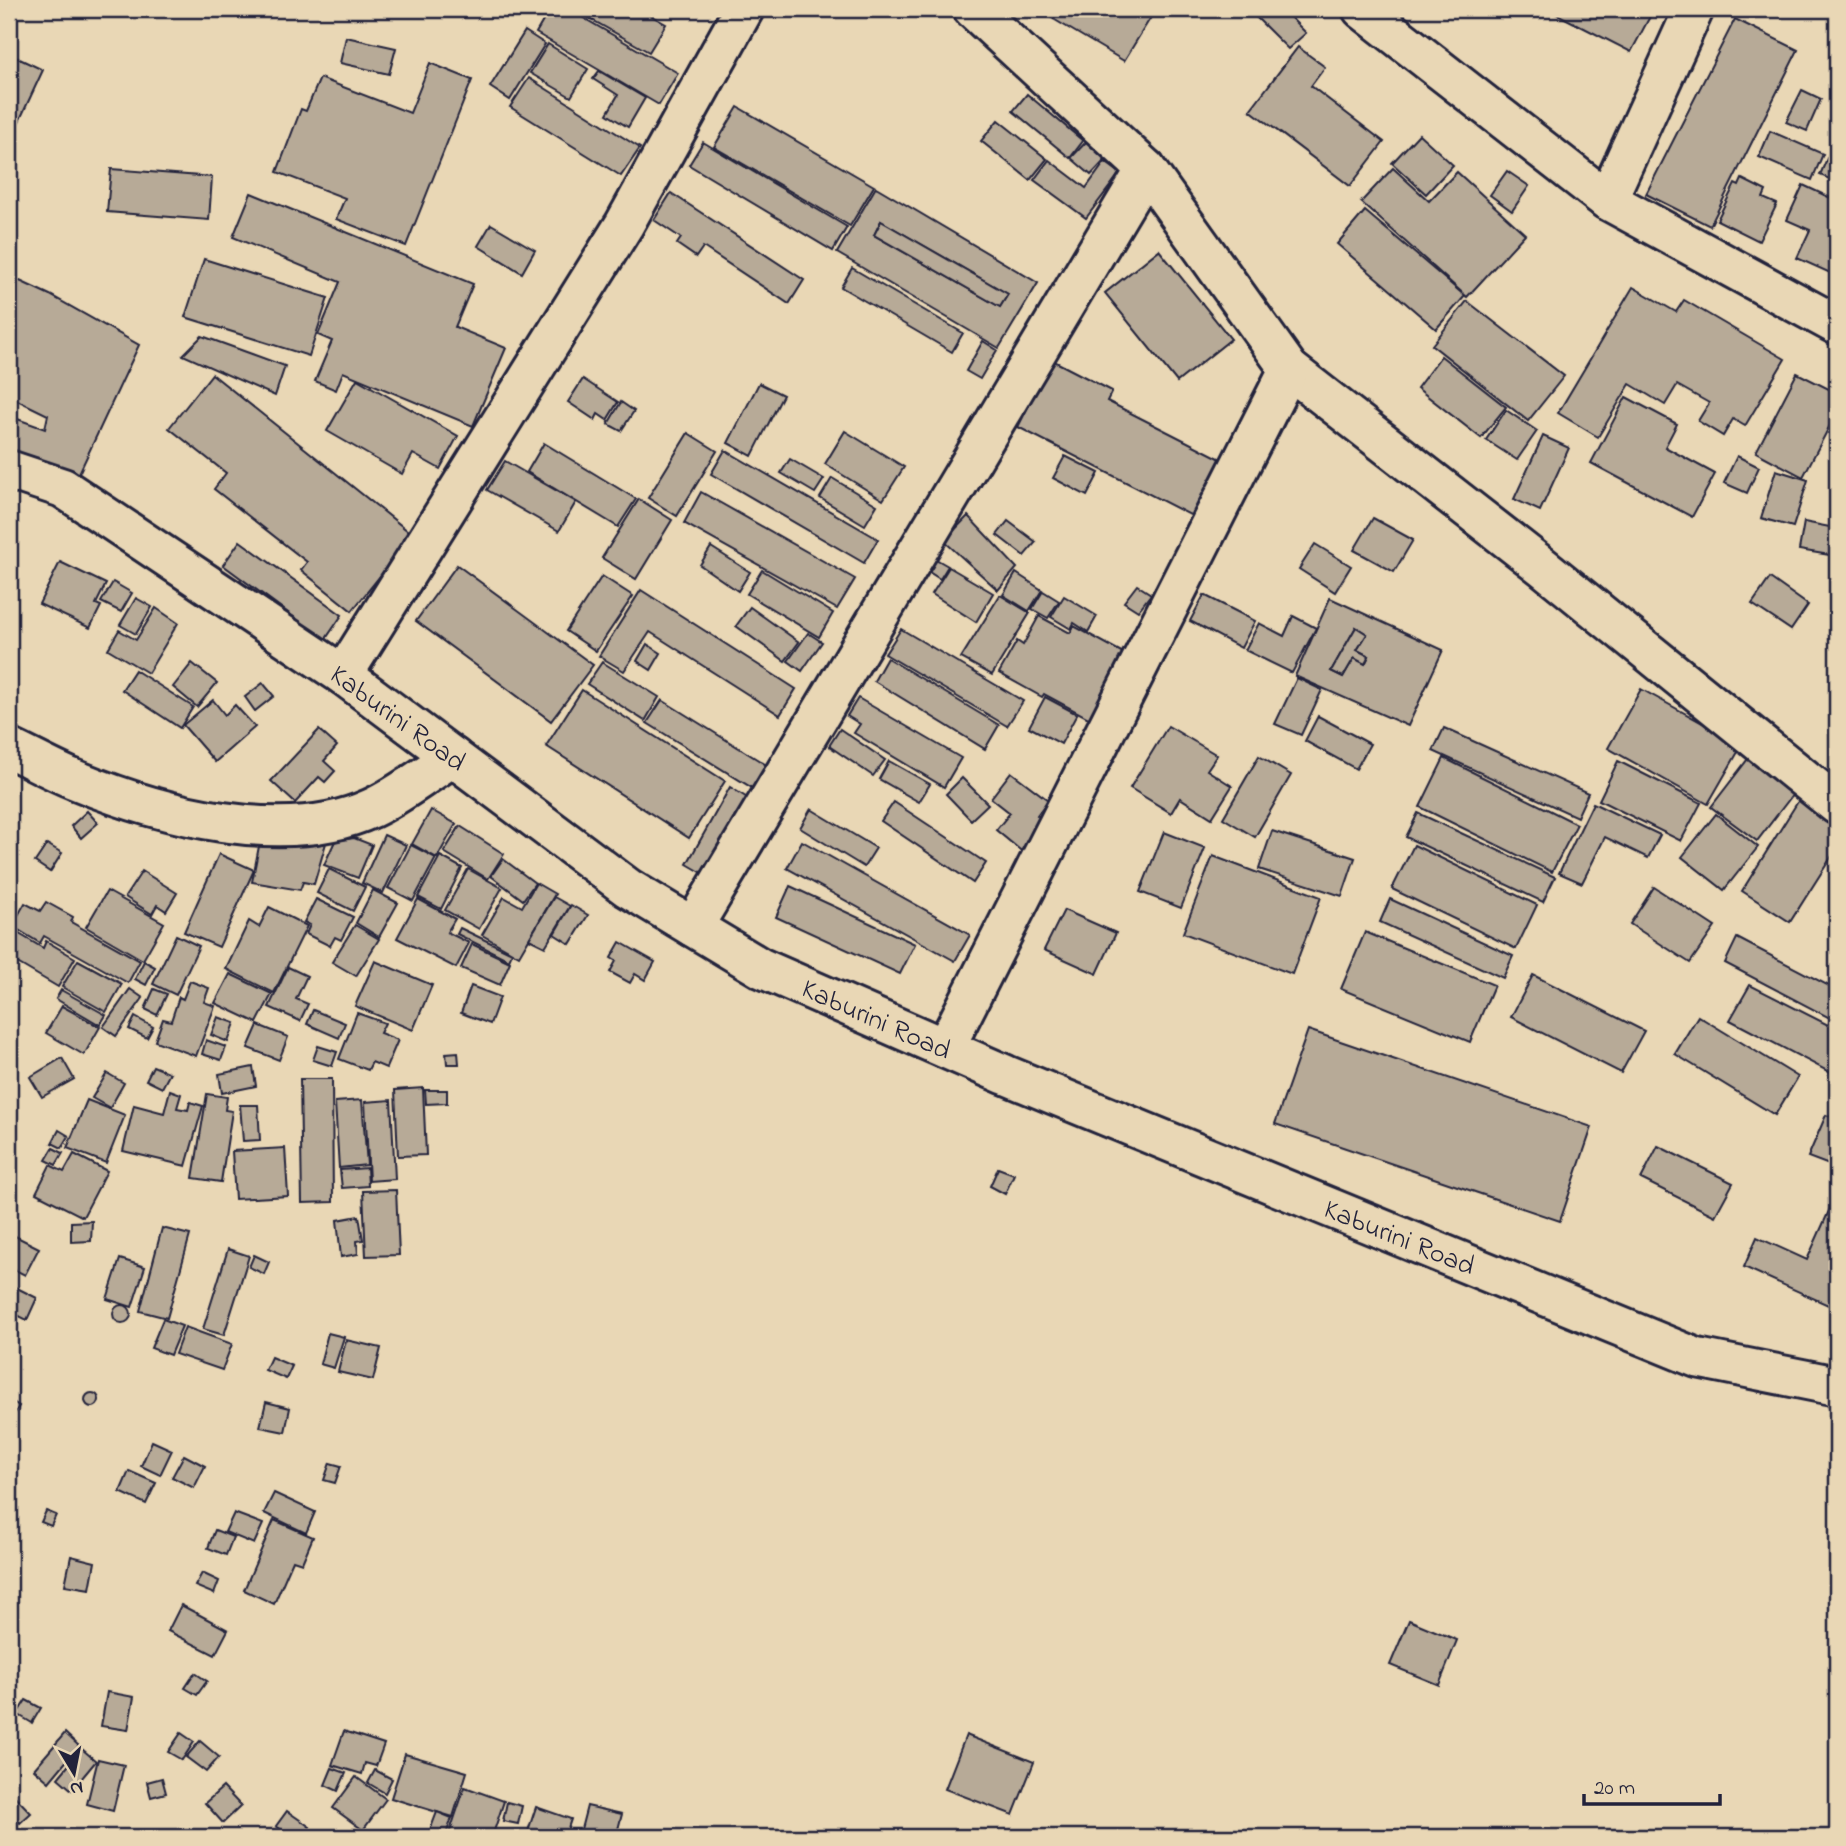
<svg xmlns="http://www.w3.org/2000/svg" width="1846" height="1846" viewBox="0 0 1846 1846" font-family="'Indie Flower',sans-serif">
<rect width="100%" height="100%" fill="#e9d7b5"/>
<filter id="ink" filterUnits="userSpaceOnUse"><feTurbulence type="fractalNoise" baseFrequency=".0143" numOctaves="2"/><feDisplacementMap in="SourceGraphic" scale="14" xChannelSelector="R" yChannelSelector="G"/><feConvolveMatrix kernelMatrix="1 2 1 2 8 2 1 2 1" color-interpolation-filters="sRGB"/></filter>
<g filter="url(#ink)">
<g fill="#b7aa97" stroke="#22223b" stroke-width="2" fill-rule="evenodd">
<polygon points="550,9 568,9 678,73 659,105 536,33"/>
<polygon points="573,9 639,9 666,24 649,52"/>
<polygon points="1055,9 1156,9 1124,61 1050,17"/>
<polygon points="1265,9 1282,9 1306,33 1288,49 1256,17"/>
<polygon points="1547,9 1654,9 1631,52"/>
<polygon points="1735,19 1798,50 1710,226 1646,194"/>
<polygon points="525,31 545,44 510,100 490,87"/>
<polygon points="346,37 396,48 389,74 340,63"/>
<polygon points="548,44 588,69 571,97 530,73"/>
<polygon points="1298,47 1325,67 1311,86 1384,142 1350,186 1250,110"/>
<polygon points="9,54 43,70 9,143"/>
<polygon points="430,63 472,80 406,246 336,219 345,198 277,172 301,109 306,111 320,78 410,113"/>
<polygon points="599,71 645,98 628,127 607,114 618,95 593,79"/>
<polygon points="529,78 640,148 621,176 510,107"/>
<polygon points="1802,90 1821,99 1807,131 1786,122"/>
<polygon points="1027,94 1083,141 1070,158 1013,111"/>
<polygon points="738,107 874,186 850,226 714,147"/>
<polygon points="998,120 1047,159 1030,180 981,141"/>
<polygon points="1770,131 1823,154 1812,180 1759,157"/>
<polygon points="1419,134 1453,165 1426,194 1392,163"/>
<polygon points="1837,135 1837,182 1820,175"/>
<polygon points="1087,141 1106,159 1091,175 1071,158"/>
<polygon points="703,142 847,227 833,251 689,165"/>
<polygon points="1049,160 1086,188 1105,162 1120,173 1086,218 1034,180"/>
<polygon points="1393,168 1429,201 1457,172 1525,234 1467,297 1361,202"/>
<polygon points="111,169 212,177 209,220 107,212"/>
<polygon points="1507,171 1529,186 1512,211 1490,195"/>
<polygon points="1742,179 1766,191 1763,198 1777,204 1759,241 1717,220 1735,184 1739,186"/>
<polygon points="1803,185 1837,201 1837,276 1797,258 1810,230 1787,220"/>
<path d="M876,187L1038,283L999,348L837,253ZM881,221L1008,294L1000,307L874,235Z"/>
<polygon points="251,193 473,284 455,327 506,348 473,426 343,372 336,390 315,381 332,341 318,335 340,282 233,237"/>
<polygon points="671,193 804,280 789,304 703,247 696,257 677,244 681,238 654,220"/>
<polygon points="1365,211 1465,296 1436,329 1337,244"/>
<polygon points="881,221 1008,294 1000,307 874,235"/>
<polygon points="491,224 535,250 522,273 478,246"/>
<polygon points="1159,250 1231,339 1177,382 1105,293"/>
<polygon points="204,259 328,298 309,356 185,317"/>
<polygon points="852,268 963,333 952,352 841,287"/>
<polygon points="9,276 50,295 139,345 75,482 9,455 9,416 45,429 48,415 9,396"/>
<polygon points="1633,287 1676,312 1684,300 1785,359 1745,426 1733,419 1723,436 1698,421 1709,403 1677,385 1665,405 1630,384 1598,437 1558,413"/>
<polygon points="1467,301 1564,376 1528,421 1432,345"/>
<polygon points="202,336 285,366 275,396 183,355"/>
<polygon points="983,341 997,350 980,379 966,371"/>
<polygon points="1441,356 1506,407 1481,438 1417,388"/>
<polygon points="1052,360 1112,391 1107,401 1221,459 1192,516 1018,427"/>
<polygon points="1797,373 1837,393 1837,412 1803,477 1756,452"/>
<polygon points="212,374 413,535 352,611 301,570 307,562 214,489 226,473 169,428"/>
<polygon points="357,379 458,436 440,469 413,454 402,474 327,431"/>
<polygon points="583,379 618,402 607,420 598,414 595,420 568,402"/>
<polygon points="759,383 783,395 752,456 728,443"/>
<polygon points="1626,397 1677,424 1665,447 1715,474 1692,517 1591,463"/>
<polygon points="621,402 634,411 621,431 608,424"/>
<polygon points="1506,410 1537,431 1517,460 1486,440"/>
<polygon points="845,431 904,467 883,500 825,464"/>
<polygon points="688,433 717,451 677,516 648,498"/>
<polygon points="1543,436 1569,448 1540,511 1514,499"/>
<polygon points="544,443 636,499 618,527 527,472"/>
<polygon points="725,450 878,539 864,563 711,474"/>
<polygon points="1065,456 1099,473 1087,496 1053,478"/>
<polygon points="1737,456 1759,467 1747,493 1724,483"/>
<polygon points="790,459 824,479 815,493 781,473"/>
<polygon points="505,461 576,502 559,531 487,490"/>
<polygon points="1776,470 1808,480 1793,527 1761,518"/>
<polygon points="832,478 877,505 865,525 820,498"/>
<polygon points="701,492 855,579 837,609 684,523"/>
<polygon points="639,499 672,520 636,579 602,558"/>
<polygon points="968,516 1017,568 998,590 944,541"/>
<polygon points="1373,518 1413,540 1394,572 1354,550"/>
<polygon points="1008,521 1036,542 1024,556 997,535"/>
<polygon points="1804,522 1835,528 1830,555 1799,550"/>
<polygon points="240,541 342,615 325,640 223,565"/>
<polygon points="1315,544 1351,566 1335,592 1299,569"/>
<polygon points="711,547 750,572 738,591 700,565"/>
<polygon points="929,555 948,566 940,579 921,567"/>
<polygon points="60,562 106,584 96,604 101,606 90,628 39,604"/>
<polygon points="457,565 593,665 551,721 416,621"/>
<polygon points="949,567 993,593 976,622 932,594"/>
<polygon points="762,570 833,613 819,637 747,594"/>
<polygon points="1016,573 1042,590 1029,611 1003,595"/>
<polygon points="602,576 633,596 596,651 566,631"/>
<polygon points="1770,578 1808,605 1791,630 1752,604"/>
<polygon points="113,582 132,593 121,612 101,602"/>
<polygon points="1137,585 1151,594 1138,611 1124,602"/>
<polygon points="641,590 796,689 780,715 650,632 624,671 599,656"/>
<polygon points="1043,591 1059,601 1048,618 1032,609"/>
<polygon points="1000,595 1030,613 992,675 961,658"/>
<polygon points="1204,595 1255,621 1241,648 1190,621"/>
<polygon points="1064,596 1097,616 1088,632 1074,623 1071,629 1051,617"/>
<polygon points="136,598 152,607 136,634 120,625"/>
<path d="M1330,598L1443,650L1408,726L1295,676ZM1356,627L1367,634L1357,650L1369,656L1365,664L1354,658L1343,677L1331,671Z"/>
<polygon points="750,607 799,642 785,661 736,626"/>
<polygon points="156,608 178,623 148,673 108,649 119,630 136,640"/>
<polygon points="1039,616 1070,633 1074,626 1127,655 1092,720 1044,694 1042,697 999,673 1017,641 1023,645"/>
<polygon points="1293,616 1316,628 1292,673 1245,650 1259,623 1284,636"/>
<polygon points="1356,627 1367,634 1357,650 1369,656 1365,664 1354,658 1343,677 1331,671"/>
<polygon points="901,629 1023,701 1007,726 885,654"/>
<polygon points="808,633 822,642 802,671 788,661"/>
<polygon points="647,644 661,653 651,670 637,661"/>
<polygon points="887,658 999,725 985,749 874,681"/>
<polygon points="602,662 659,697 645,721 587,684"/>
<polygon points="192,663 217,683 197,707 173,687"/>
<polygon points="135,670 193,707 180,728 122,690"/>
<polygon points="1297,678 1322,690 1301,735 1275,724"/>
<polygon points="263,683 274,696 255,711 245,697"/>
<polygon points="1641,689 1742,745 1708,804 1608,748"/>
<polygon points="582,690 725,781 689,838 546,746"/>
<polygon points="1045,697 1077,714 1061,744 1029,727"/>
<polygon points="858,698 961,758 944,787 854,733 860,724 847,716"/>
<polygon points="213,700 225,715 235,705 255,727 215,762 183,725"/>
<polygon points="662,700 768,766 754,789 647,723"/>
<polygon points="1318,716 1370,744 1356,769 1305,741"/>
<polygon points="1168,726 1217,755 1207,770 1232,786 1212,818 1180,798 1171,813 1130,788"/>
<polygon points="1444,728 1588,793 1577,817 1433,751"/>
<polygon points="840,729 885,760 873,776 829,746"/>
<polygon points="319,730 337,746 324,761 335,771 325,782 319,777 295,803 271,781"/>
<polygon points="1754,751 1800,785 1757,841 1711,807"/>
<polygon points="1259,756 1291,775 1255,837 1223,818"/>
<polygon points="1444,758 1577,824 1552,872 1420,807"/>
<polygon points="889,761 930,784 919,802 879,779"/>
<polygon points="1618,761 1701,803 1681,841 1599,800"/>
<polygon points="1011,772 1048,800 1037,815 1049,825 1025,854 996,830 1010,813 991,798"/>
<polygon points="962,778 988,804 971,820 946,794"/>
<polygon points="730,787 749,799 706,875 687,864"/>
<polygon points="1802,795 1837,816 1837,848 1790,922 1742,891"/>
<polygon points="894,802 986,863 973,883 881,821"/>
<polygon points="1593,803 1660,835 1648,858 1605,837 1582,883 1559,873"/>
<polygon points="811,809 876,848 864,867 800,828"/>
<polygon points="431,810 456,824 437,858 412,844"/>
<polygon points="87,811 98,823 81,838 71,826"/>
<polygon points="1418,813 1555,877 1543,902 1406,837"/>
<polygon points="1716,814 1758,847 1724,890 1682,857"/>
<polygon points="460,826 504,854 488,879 444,852"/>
<polygon points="1272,831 1355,858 1342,896 1259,869"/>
<polygon points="1164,832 1205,848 1181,908 1140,892"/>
<polygon points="384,835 406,845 383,893 362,883"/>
<polygon points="354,838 372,845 358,878 324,865 335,841"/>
<polygon points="260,841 326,843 314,884 303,882 300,890 252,882"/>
<polygon points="802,841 970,935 955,961 787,868"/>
<polygon points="47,844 62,853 50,872 35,862"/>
<polygon points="411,845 436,858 413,901 388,888"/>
<polygon points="1414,845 1537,905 1516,949 1392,889"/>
<polygon points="219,854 254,870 219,947 184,932"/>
<polygon points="440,856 462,868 441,909 418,897"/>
<polygon points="1213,856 1321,897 1292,974 1183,933"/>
<polygon points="503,859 535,883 523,900 491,876"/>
<polygon points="329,869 365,887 353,911 317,893"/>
<polygon points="468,869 502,888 479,929 445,910"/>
<polygon points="142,871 177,893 166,911 157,905 152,914 125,897"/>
<polygon points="536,883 555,894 519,956 482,935 504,897 522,907"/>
<polygon points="790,886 915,944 900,974 776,917"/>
<polygon points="1654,887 1715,927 1690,963 1630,924"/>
<polygon points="373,890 398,903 379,937 356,923"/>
<polygon points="107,891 164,923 143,960 86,927"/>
<polygon points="554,897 570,906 545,947 529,939"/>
<polygon points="316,899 353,917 341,940 335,937 330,946 306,934 310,925 304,922"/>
<polygon points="418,899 455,919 447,932 469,943 456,968 397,938"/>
<polygon points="1390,899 1513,956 1503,978 1380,922"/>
<polygon points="46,902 73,917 71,922 140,961 128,983 44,936 40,943 12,926 25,903 40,911"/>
<polygon points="571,905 588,915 570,944 554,934"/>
<polygon points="269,907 307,926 274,993 226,969 249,921 259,927"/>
<polygon points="1064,910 1116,933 1097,974 1044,950"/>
<polygon points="355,925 379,939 356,976 332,962"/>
<polygon points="9,928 43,948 46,941 75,958 58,987 9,958"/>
<polygon points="460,928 512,953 509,960 457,934"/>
<polygon points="1365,932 1494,985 1470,1042 1341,989"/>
<polygon points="176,935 199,946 176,995 153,984"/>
<polygon points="1737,938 1837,990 1837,1061 1831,1073 1730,1020 1750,985 1828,1025 1832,1019 1725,963"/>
<polygon points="620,942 655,962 645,980 635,974 630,983 610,972 616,961 611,958"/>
<polygon points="472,944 510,962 500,985 461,968"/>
<polygon points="78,960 122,984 106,1012 62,987"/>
<polygon points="144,961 155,967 146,985 135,979"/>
<polygon points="375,961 432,985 413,1030 355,1006"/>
<polygon points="288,967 307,976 296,999 308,1004 300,1021 269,1007"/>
<polygon points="230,974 272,994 257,1023 215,1003"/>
<polygon points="1533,975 1644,1031 1621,1073 1511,1017"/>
<polygon points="190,981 209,988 204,1002 215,1006 196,1056 155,1041 163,1019 171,1021 179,997 183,999"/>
<polygon points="471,986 500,997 490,1024 461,1013"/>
<polygon points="130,989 143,998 116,1036 103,1027"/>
<polygon points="154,989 167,994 157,1015 145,1009"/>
<polygon points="61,990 106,1015 100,1025 56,999"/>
<polygon points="62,1006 100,1027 84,1055 46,1033"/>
<polygon points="313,1010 345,1023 339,1038 307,1024"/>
<polygon points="357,1013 385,1023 380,1033 398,1040 386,1068 372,1062 368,1070 339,1059"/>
<polygon points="1698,1016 1798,1077 1775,1115 1675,1054"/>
<polygon points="135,1017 153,1027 147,1038 129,1029"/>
<polygon points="218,1017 235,1023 228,1042 211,1035"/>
<polygon points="258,1025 288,1037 279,1060 248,1048"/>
<polygon points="1308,1030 1592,1127 1560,1221 1275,1124"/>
<polygon points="206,1040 226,1047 221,1060 202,1054"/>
<polygon points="318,1046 337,1052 332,1066 313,1060"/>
<polygon points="458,1052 459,1064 447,1064 446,1053"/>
<polygon points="62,1058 74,1079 42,1097 30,1077"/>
<polygon points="153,1066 170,1073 162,1088 146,1080"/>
<polygon points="253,1067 256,1086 222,1093 219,1074"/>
<polygon points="107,1073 124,1083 110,1108 92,1098"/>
<polygon points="300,1079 332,1079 333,1202 302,1203"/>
<polygon points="423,1088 426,1155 398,1156 395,1090"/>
<polygon points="170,1090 181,1094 177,1108 188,1110 190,1102 203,1106 186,1166 123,1151 134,1105 164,1113"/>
<polygon points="425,1090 447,1090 447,1103 426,1104"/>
<polygon points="207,1094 227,1097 225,1110 232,1111 221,1182 193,1178"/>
<polygon points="87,1100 125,1115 106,1163 67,1148"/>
<polygon points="362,1100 367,1165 339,1168 335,1102"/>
<polygon points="391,1100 395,1179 369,1181 365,1102"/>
<polygon points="240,1105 258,1105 260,1140 243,1141"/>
<polygon points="1826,1115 1837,1119 1837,1168 1808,1157"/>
<polygon points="59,1130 69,1136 62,1148 52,1143"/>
<polygon points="1658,1146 1733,1183 1715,1216 1641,1179"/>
<polygon points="53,1148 63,1153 56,1165 46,1160"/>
<polygon points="285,1148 288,1196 235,1199 232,1151"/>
<polygon points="74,1154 107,1171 83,1217 36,1193 50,1165 64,1172"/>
<polygon points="367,1168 368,1186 342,1188 340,1170"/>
<polygon points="998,1168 1014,1174 1005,1194 990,1186"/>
<polygon points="396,1190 399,1255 366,1256 363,1191"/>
<polygon points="1837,1193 1837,1309 1744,1267 1757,1237 1807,1260"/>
<polygon points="359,1216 363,1240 357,1241 358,1254 341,1257 337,1220"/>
<polygon points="9,1220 14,1223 9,1233 39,1248 25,1275 9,1267"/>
<polygon points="92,1221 91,1241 71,1242 71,1222"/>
<polygon points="162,1228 190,1235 167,1318 140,1311"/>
<polygon points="228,1249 249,1256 224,1335 203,1329"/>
<polygon points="254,1255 269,1262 264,1274 249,1267"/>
<polygon points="120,1259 145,1267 132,1307 107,1299"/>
<polygon points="13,1286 37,1298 27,1320 9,1311 9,1293"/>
<circle cx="122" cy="1314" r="9"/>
<polygon points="163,1319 182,1326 170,1355 151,1348"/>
<polygon points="185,1327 232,1344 222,1370 175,1354"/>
<polygon points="328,1333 344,1337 334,1368 320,1364"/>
<polygon points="346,1340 381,1348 373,1380 338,1372"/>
<polygon points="271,1357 292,1366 286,1379 265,1370"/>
<circle cx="92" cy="1400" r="7"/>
<polygon points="9,1399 19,1406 9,1423"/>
<polygon points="266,1402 290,1408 285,1432 260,1427"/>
<polygon points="152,1441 172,1450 160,1475 141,1466"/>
<polygon points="184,1455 205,1466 194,1488 172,1477"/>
<polygon points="330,1463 341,1466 335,1483 324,1480"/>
<polygon points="129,1471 156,1483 146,1504 120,1492"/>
<polygon points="274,1493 315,1512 306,1533 264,1513"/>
<polygon points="46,1511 56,1515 51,1526 41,1522"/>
<polygon points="234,1513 263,1524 254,1544 225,1532"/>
<polygon points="274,1520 313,1537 302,1563 293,1560 274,1604 244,1590"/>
<polygon points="215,1530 233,1537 226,1555 208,1548"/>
<polygon points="71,1556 95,1562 90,1589 65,1585"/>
<polygon points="202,1573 219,1581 214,1594 195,1586"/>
<polygon points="181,1605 228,1630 215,1655 168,1631"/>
<polygon points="1409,1620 1457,1640 1439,1685 1390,1665"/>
<polygon points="195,1673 207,1681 197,1695 185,1688"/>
<polygon points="107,1692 134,1697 128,1730 101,1726"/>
<polygon points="26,1700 41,1708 32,1723 17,1714"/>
<polygon points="344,1731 384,1744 376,1766 365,1763 362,1774 332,1765"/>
<polygon points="65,1733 79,1746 49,1782 34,1769"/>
<polygon points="181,1733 194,1742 182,1760 168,1752"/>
<polygon points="966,1735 1034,1762 1013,1815 945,1789"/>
<polygon points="200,1741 219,1757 206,1772 186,1757"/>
<polygon points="82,1749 96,1761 72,1790 58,1778"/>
<polygon points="405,1754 467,1772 453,1817 391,1798"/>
<polygon points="98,1759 124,1765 113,1811 87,1804"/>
<polygon points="332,1768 346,1773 338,1791 325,1785"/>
<polygon points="375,1770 392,1779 385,1793 368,1783"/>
<polygon points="356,1777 386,1799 363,1830 333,1808"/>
<polygon points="162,1778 166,1793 151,1797 147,1782"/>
<polygon points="223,1787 241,1806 223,1823 205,1803"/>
<polygon points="465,1787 504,1801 492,1837 448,1837"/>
<polygon points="9,1790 31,1813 20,1823 9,1810"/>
<polygon points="507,1802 522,1806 518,1824 503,1821"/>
<polygon points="587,1806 622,1814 616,1837 579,1837"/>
<polygon points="536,1807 571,1819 565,1837 526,1837"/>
<polygon points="287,1811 310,1827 303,1837 292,1837 276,1826"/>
<polygon points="437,1812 452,1818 445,1837 429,1833"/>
</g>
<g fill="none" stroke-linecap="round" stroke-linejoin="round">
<g stroke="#22223b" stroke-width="44">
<g id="street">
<polyline points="973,9 1146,169 1289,369 1543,567 1837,805"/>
<polyline points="1362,9 1607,200 1837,325"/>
<polyline points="1607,200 1694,9"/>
<polyline points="9,470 63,488 343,675 628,888 761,968 1006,1075 1697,1358 1837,1386"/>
<polyline points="343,675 624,225 744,9"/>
<path d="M9,748C31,758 53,771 76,780C160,815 286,848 372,808C397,797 429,772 453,757"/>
<polyline points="693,927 1146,169"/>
<polyline points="945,1048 1289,369"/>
</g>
</g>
<use href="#street" stroke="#e9d7b5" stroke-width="38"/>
</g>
</g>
<g text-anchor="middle" stroke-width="6" stroke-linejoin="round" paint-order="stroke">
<g font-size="28" fill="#22223b" stroke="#e9d7b5">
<text transform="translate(399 717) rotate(36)" y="10">Kaburini Road</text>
<text transform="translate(877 1018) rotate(24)" y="10">Kaburini Road</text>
<text transform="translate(1400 1236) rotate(22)" y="10">Kaburini Road</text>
</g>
</g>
<rect width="1846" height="1846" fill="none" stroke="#e9d7b5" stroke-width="35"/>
<rect x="18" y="18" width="1811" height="1811" fill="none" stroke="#22223b" stroke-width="2.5" filter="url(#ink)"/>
<g transform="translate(74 1773) rotate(170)" stroke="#e9d7b5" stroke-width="5" paint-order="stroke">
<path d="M0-5L12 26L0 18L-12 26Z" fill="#22223b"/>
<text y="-10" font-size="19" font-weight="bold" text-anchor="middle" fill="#22223b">N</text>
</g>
<path d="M1584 1794v10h136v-10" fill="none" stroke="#22223b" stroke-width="3.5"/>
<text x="1594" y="1794" font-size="21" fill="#22223b" stroke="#e9d7b5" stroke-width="5" paint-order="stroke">20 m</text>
</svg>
